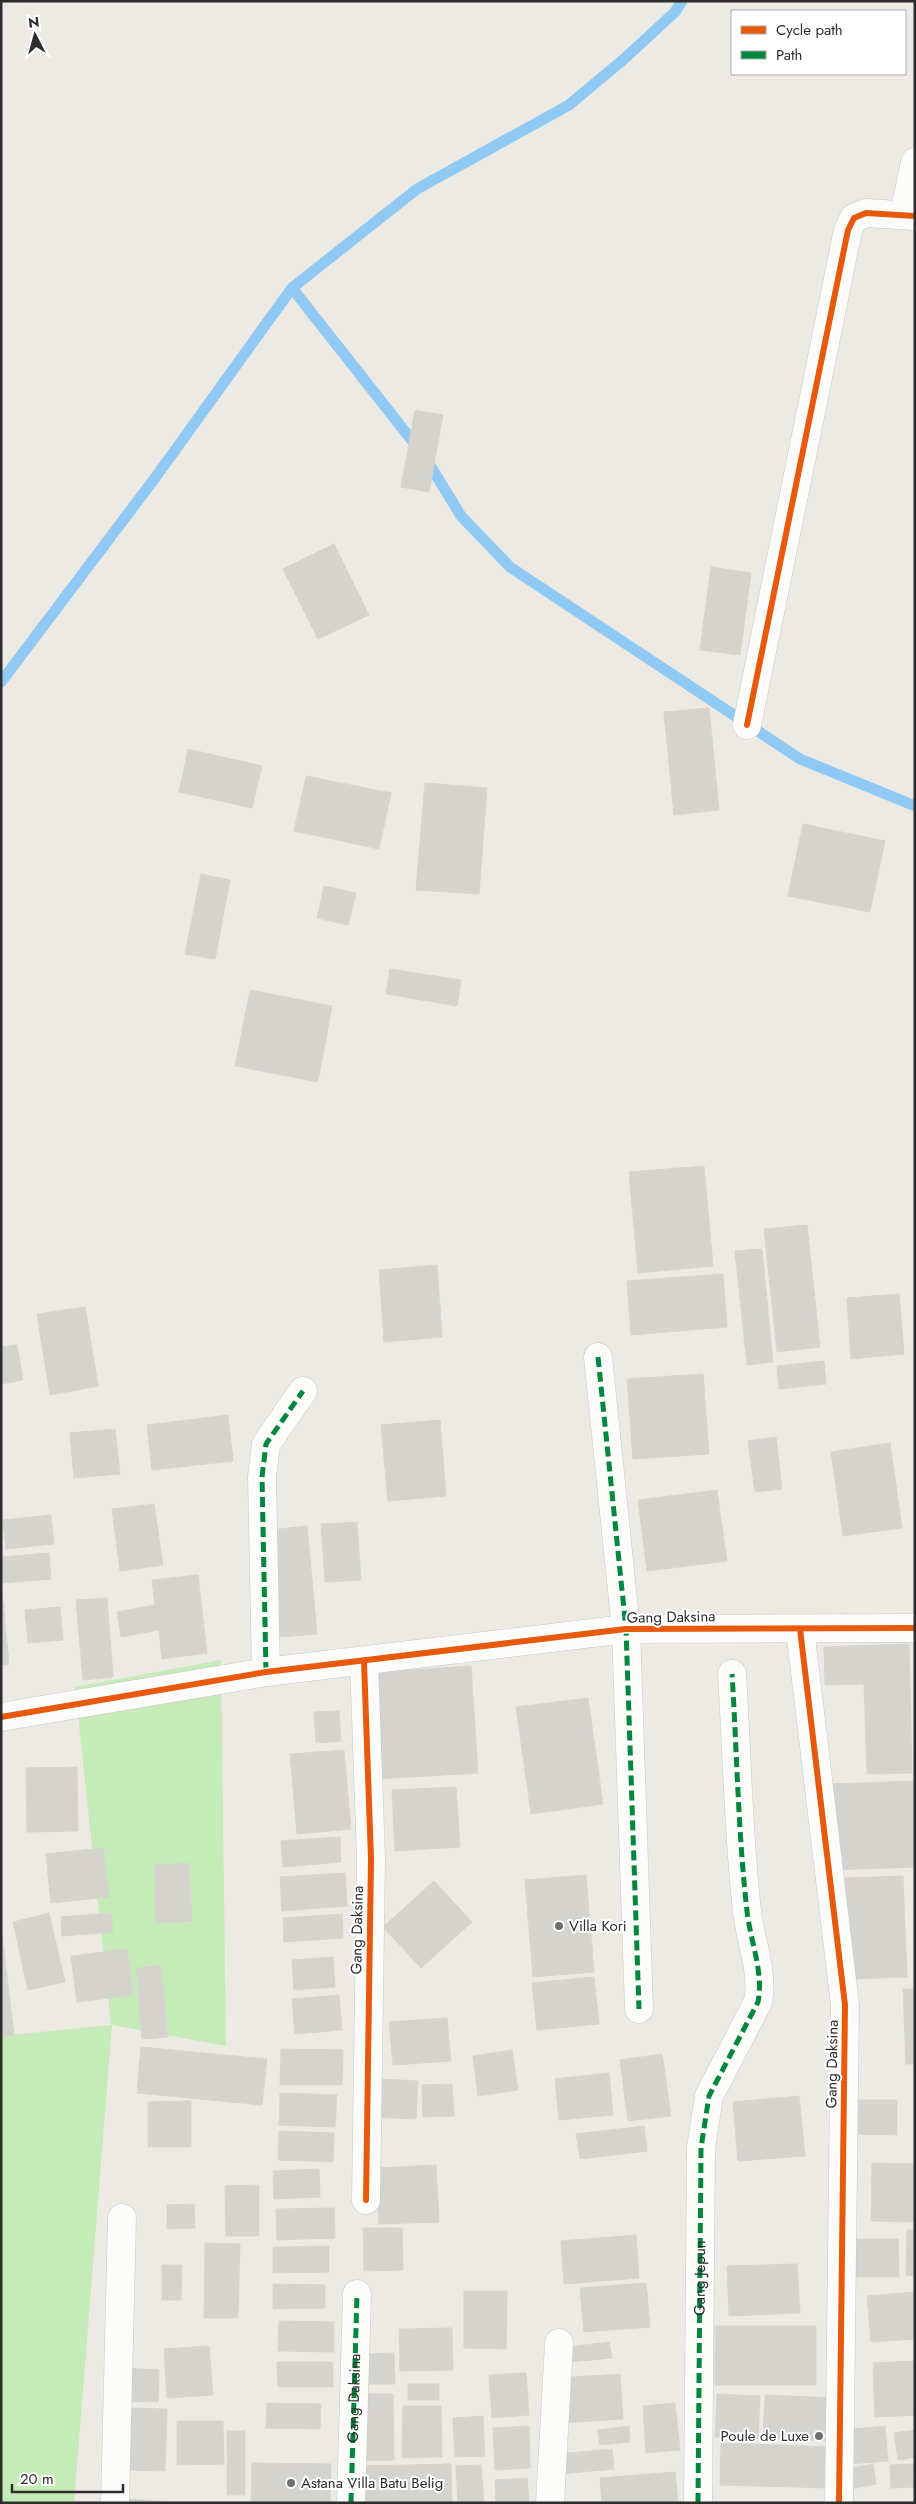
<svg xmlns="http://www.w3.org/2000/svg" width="916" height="2504" viewBox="0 0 916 2504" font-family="Jost,sans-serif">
<rect width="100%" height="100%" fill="#eceae3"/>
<polygon fill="#c5ebb9" points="221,1660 226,2046 112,2025 74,2503 1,2503 1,2036 111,2025 75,1687"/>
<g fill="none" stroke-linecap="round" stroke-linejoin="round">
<g stroke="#90caf4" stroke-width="11">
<polyline points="292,288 425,457 461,516 510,567 800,759 915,806"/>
<polyline points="1,682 155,478 292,288 417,189 569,105 624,59 675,12 682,1"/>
</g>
</g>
<g fill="#d4d3ce" stroke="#d7d5cf">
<polygon points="415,410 443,415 429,492 401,487"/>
<polygon points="334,544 369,615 318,639 283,569"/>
<polygon points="711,567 751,573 740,655 700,650"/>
<polygon points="709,708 719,810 674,815 664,712"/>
<polygon points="188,749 262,766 252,808 179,792"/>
<polygon points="306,776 391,793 379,849 294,831"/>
<polygon points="425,783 487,788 479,894 416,890"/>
<polygon points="803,824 885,841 870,912 788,896"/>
<polygon points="201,874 230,880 215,959 185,954"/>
<polygon points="324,886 356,893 348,925 317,918"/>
<polygon points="390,969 461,980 457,1006 386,994"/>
<polygon points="250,990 332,1006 318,1082 235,1066"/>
<polygon points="704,1166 713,1266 638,1273 629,1172"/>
<polygon points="807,1225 820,1347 777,1352 764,1229"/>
<polygon points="762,1249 773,1362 747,1365 735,1251"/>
<polygon points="437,1265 442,1337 384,1342 379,1270"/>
<polygon points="723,1274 727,1327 631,1335 627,1281"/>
<polygon points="899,1294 904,1354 851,1359 847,1298"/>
<polygon points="85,1307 98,1386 50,1395 37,1314"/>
<polygon points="17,1345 23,1380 1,1384 1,1347"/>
<polygon points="824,1361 826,1384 779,1389 777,1366"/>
<polygon points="703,1374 709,1454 633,1459 627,1379"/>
<polygon points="228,1415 233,1461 152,1470 147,1425"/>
<polygon points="440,1420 446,1496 388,1501 381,1425"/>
<polygon points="115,1429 120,1474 74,1478 70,1433"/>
<polygon points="776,1437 782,1489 755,1492 748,1441"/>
<polygon points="890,1443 902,1528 843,1536 831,1452"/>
<polygon points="717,1490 727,1561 647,1571 638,1500"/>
<polygon points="154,1504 163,1565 120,1571 112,1509"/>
<polygon points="51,1515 54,1544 6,1549 3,1520"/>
<polygon points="357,1522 361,1580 325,1582 321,1524"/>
<polygon points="307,1526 317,1634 280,1637 271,1530"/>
<polygon points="49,1553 51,1579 1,1583 1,1557"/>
<polygon points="198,1575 207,1653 162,1659 159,1630 121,1637 117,1612 155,1605 152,1580"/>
<polygon points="2,1593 9,1664 1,1665 1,1593"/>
<polygon points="107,1598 113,1677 83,1680 76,1600"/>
<polygon points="60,1607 63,1640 28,1643 25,1610"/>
<polygon points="909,1644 912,1773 867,1774 864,1684 825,1685 824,1647"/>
<polygon points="471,1666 478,1773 377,1779 370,1673"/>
<polygon points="588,1698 603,1804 531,1814 516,1707"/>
<polygon points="339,1711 341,1741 316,1743 314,1712"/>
<polygon points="344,1750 351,1829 297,1834 290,1754"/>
<polygon points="77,1767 78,1831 27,1832 26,1768"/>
<polygon points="914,1781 915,1867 832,1870 830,1784"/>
<polygon points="456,1787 460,1847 395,1851 392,1790"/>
<polygon points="340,1837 341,1862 283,1867 281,1841"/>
<polygon points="103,1848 109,1897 51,1903 46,1854"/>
<polygon points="189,1863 192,1921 156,1923 154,1865"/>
<polygon points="345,1873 347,1906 282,1911 280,1877"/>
<polygon points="586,1875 594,1972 533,1977 525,1880"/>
<polygon points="903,1876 907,1977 849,1979 845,1878"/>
<polygon points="434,1881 472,1922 421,1968 383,1927"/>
<polygon points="49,1913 65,1982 28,1990 13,1922"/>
<polygon points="111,1913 113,1932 62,1936 61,1917"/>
<polygon points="342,1914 343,1938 284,1942 283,1918"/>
<polygon points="1,1926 14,2035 1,2037"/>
<polygon points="127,1949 133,1995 77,2002 71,1956"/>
<polygon points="333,1957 335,1987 294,1990 292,1960"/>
<polygon points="161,1966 168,2037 142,2039 136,1968"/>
<polygon points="594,1977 599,2024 537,2030 532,1983"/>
<polygon points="903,1989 915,1989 915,2064 906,2064"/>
<polygon points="339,1995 342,2030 295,2034 292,1999"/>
<polygon points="447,2018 451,2061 393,2065 389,2022"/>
<polygon points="141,2047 267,2059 262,2105 137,2093"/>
<polygon points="281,2049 343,2050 342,2085 280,2085"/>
<polygon points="512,2050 518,2090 478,2096 473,2056"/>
<polygon points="662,2054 671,2116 628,2121 620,2060"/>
<polygon points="609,2073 613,2115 559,2120 555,2079"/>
<polygon points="379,2079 418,2081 416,2119 377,2117"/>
<polygon points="452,2084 454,2116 423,2117 422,2085"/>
<polygon points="280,2093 337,2095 335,2127 279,2125"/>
<polygon points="799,2096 805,2156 738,2161 733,2102"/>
<polygon points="856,2100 897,2100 897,2135 855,2134"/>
<polygon points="191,2101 191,2147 148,2147 148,2102"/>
<polygon points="644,2126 647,2151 580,2159 576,2134"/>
<polygon points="279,2131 334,2133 333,2162 278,2160"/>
<polygon points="872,2163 915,2164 915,2222 871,2221"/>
<polygon points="436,2165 439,2222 379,2224 376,2168"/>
<polygon points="319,2169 320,2197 274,2199 273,2171"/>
<polygon points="259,2185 259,2236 226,2236 225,2186"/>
<polygon points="194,2204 195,2228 167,2229 167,2205"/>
<polygon points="334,2208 335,2238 277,2240 276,2209"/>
<polygon points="363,2228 402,2228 403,2270 364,2271"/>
<polygon points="907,2230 915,2230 915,2276 906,2275"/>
<polygon points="636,2235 639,2278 564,2284 561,2241"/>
<polygon points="854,2239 898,2239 899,2277 854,2277"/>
<polygon points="205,2243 240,2244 238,2318 204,2318"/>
<polygon points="329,2246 329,2272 273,2273 273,2247"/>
<polygon points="797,2264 800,2313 729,2316 727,2266"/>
<polygon points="162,2265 182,2265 181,2300 162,2300"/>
<polygon points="646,2283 650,2327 584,2332 580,2288"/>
<polygon points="273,2284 325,2285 325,2308 273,2309"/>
<polygon points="464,2291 507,2291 506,2349 464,2348"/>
<polygon points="915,2292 915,2339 871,2342 867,2296"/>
<polygon points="279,2321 334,2322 334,2352 278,2351"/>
<rect x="715" y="2326" width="101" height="59"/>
<polygon points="452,2328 453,2370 400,2371 399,2329"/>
<polygon points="609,2342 612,2358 570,2362 569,2347"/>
<polygon points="209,2346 213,2395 167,2398 164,2349"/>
<polygon points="394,2353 395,2384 365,2384 365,2354"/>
<polygon points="915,2361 915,2415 875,2417 873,2363"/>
<polygon points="277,2362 333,2362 333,2387 278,2387"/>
<polygon points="122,2368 159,2370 158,2402 121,2401"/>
<polygon points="526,2373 529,2415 492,2418 489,2375"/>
<polygon points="620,2374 623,2419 562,2423 559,2378"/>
<rect x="408" y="2384" width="31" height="16"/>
<polygon points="361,2394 393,2394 394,2460 362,2461"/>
<polygon points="717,2394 760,2396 758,2439 715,2437"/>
<polygon points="765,2395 837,2398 835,2441 763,2438"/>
<polygon points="267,2403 321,2404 320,2429 266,2428"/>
<polygon points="675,2403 680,2450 646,2453 643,2406"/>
<polygon points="403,2406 441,2406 442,2457 402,2458"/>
<polygon points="128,2408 167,2409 165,2471 126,2470"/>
<polygon points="483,2416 485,2456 455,2457 453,2418"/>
<polygon points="177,2421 223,2421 224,2464 177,2465"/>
<polygon points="529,2426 530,2468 495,2470 493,2428"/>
<polygon points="629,2426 630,2442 600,2445 598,2430"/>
<polygon points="885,2426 888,2461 849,2464 845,2430"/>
<polygon points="915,2430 915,2457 898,2460 894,2433"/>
<rect x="227" y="2431" width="18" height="64"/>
<polygon points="721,2443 830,2447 829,2488 720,2485"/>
<polygon points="612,2449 614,2469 560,2474 558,2454"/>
<polygon points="252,2463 331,2464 330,2503 251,2502"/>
<polygon points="451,2464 452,2503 359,2503 358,2466"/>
<polygon points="873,2464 876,2484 845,2490 842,2470"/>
<polygon points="915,2464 915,2487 891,2488 890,2465"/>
<polygon points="481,2465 484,2503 458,2503 456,2466"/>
<polygon points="675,2472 678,2503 602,2503 600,2478"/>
<polygon points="527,2478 529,2503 496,2503 495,2480"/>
<polygon points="123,2499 189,2503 122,2503"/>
</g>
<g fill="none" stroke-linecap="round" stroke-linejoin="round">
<g stroke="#c9c8c8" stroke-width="29">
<g id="street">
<polyline points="904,215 915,162"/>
<polyline points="747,725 848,230 854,218 866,213 915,216"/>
<polyline points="598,1357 626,1629 639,2009"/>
<polyline points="800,1629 845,2005 839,2503"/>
<polyline points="364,1661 371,1859 366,2200"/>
<polyline points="266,1672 262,1477 266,1444 303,1391"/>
<polyline points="1,1717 266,1672 626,1629 915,1628"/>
<polyline points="115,2503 122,2218"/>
<path id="s1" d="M351,2503L357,2294"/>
<polyline points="550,2503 559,2343"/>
<path id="s2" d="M698,2503L701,2148L709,2096L758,2002C764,1972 750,1940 747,1911C738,1832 737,1752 732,1674"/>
</g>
</g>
<use href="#street" stroke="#fcfcfb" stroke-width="28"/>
<g stroke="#00873e" stroke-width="5" stroke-dasharray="10 5" stroke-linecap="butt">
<polyline points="598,1357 626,1629 639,2009"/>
<polyline points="266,1672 262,1477 266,1444 303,1391"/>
<polyline points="351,2503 357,2294"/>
<path d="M698,2503L701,2148L709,2096L758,2002C764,1972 750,1940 747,1911C738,1832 737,1752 732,1674"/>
</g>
<g stroke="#fff" stroke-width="9">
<g id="cycleway">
<polyline points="747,725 848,230 854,218 866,213 915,216"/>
<polyline points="800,1629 845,2005 839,2503"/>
<polyline points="364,1661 371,1859 366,2200"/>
<polyline points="1,1717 266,1672 626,1629 915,1628"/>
</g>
</g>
<use href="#cycleway" stroke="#e8590c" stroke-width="6"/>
</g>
<g fill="#706f6d" stroke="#fff" stroke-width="2">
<circle cx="559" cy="1926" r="5"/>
<circle cx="819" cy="2436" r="5"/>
<circle cx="291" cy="2483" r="5"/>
</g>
<g text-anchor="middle" stroke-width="4" stroke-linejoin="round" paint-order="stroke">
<g font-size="15" fill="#2d2d2d" stroke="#fff">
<text transform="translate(671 1617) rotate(-1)" y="5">Gang Daksina</text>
<text transform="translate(357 1930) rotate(-89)" y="5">Gang Daksina</text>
<text transform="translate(832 2064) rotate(-89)" y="5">Gang Daksina</text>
<text dy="5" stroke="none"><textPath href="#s2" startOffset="225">Gang Jepun</textPath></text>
<text dy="5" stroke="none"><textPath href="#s1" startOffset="105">Gang Daksina</textPath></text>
</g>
<g font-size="15" fill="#2d2d2d" stroke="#fff" text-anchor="start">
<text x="569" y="1931">Villa Kori</text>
<text x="809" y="2441" text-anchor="end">Poule de Luxe</text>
<text x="301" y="2488">Astana Villa Batu Belig</text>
</g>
</g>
<rect width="916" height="2504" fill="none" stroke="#2d2d2d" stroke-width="5"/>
<rect x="731" y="10" width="175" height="65" fill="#ffffff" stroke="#ababab"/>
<rect x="741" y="26" width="25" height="8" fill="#e8590c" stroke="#ababab"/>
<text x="776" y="35" font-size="15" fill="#2d2d2d">Cycle path</text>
<rect x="741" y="51" width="25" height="8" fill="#00873e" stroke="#ababab"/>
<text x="776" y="60" font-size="15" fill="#2d2d2d">Path</text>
<g transform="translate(35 35) rotate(354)" stroke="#ffffff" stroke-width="4" paint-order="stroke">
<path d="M0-4L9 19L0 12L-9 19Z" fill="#2d2d2d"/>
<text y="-8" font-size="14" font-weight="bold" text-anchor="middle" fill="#2d2d2d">N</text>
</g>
<path d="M12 2484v8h111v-8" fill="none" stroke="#2d2d2d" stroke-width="2.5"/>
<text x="20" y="2484" font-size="15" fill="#2d2d2d" stroke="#ffffff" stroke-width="4" paint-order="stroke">20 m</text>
</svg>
